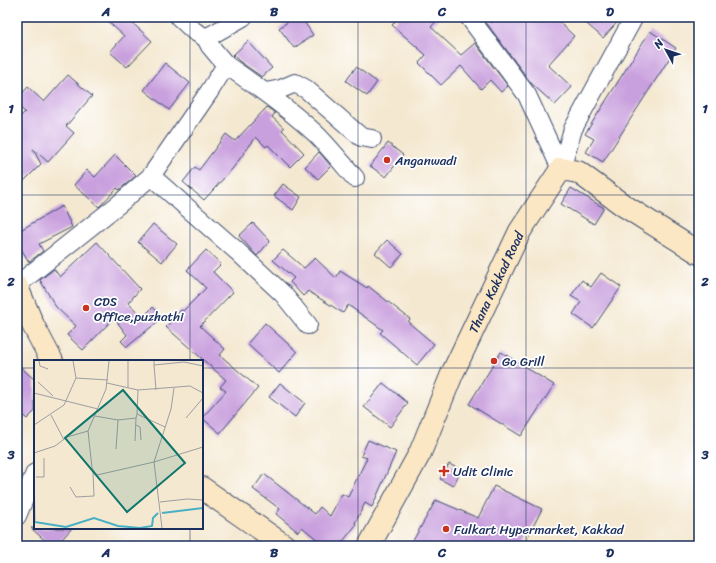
<svg xmlns="http://www.w3.org/2000/svg" width="716" height="563" viewBox="0 0 716 563" font-family="Sriracha,sans-serif">
<rect width="100%" height="100%" fill="#fff"/>
<filter id="ink" filterUnits="userSpaceOnUse"><feTurbulence type="fractalNoise" baseFrequency=".025" numOctaves="2"/><feDisplacementMap in="SourceGraphic" scale="8" xChannelSelector="R" yChannelSelector="G"/><feConvolveMatrix kernelMatrix="1 2 1 2 8 2 1 2 1" color-interpolation-filters="sRGB"/></filter>
<filter id="wash" filterUnits="userSpaceOnUse"><feTurbulence type="fractalNoise" baseFrequency=".012" numOctaves="4" result="noise"/><feDisplacementMap in="SourceGraphic" scale="16" xChannelSelector="R" yChannelSelector="G"/><feGaussianBlur stdDeviation="0.9" result="paint"/><feColorMatrix in="noise" values="0 0 0 0 0 0 0 0 0 0 0 0 0 0 0 0 0 1.4 0 .05"/><feComposite in="paint" operator="in"/></filter>
<g filter="url(#wash)">
<rect width="100%" height="100%" fill="#f4e8d0"/>
<g id="blocks">
<g fill="#c9a0de">
<polygon points="103,17 126,17 152,41 127,67 110,52 124,36"/>
<polygon points="295,17 301,17 313,35 294,48 279,28"/>
<polygon points="399,17 440,17 431,27 461,55 475,43 508,86 501,92 490,80 481,89 461,66 441,85 419,63 426,55 392,25"/>
<polygon points="496,17 554,17 574,36 548,65 572,87 555,105 531,83 488,25"/>
<polygon points="579,17 622,17 603,38"/>
<polygon points="650,31 676,48 603,162 586,152 594,139 585,134"/>
<polygon points="248,41 272,68 262,77 239,61 233,55"/>
<polygon points="165,63 190,83 169,110 144,90"/>
<polygon points="356,67 377,82 367,96 346,81"/>
<polygon points="68,75 92,96 66,126 74,133 48,162 33,149 41,164 17,188 17,117 18,119 25,112 17,105 17,99 28,87 44,102"/>
<polygon points="267,107 275,113 272,117 284,128 282,130 304,153 290,167 268,145 266,147 256,137 233,168 204,200 183,182 195,167 199,170 226,134 235,141"/>
<polygon points="388,143 403,155 386,177 370,166"/>
<polygon points="319,152 331,166 318,179 305,167"/>
<polygon points="115,155 136,176 119,190 117,188 99,207 74,185 87,170 95,177"/>
<polygon points="283,184 301,197 293,210 274,196"/>
<polygon points="571,188 604,208 594,224 561,204"/>
<polygon points="62,206 72,227 39,244 43,251 29,262 17,242 17,232"/>
<polygon points="253,223 270,241 257,256 239,236"/>
<polygon points="153,224 177,244 162,262 138,242"/>
<polygon points="387,240 403,254 391,267 375,253"/>
<polygon points="97,242 140,289 128,303 143,317 153,307 162,318 127,347 121,341 127,335 114,318 83,350 67,335 76,326 56,307 40,280 54,269 60,277"/>
<polygon points="206,250 221,264 213,272 233,292 200,326 225,349 220,355 258,388 220,433 202,418 226,391 220,387 226,380 166,327 181,310 183,311 206,288 187,270"/>
<polygon points="283,250 304,268 315,258 336,278 340,271 367,288 368,286 410,319 408,322 434,344 417,365 380,333 383,330 348,305 343,313 308,291 303,296 290,282 294,278 273,260"/>
<polygon points="601,273 621,287 593,328 573,314 581,302 571,296 582,280 591,287"/>
<polygon points="265,323 297,352 279,373 247,344"/>
<polygon points="501,352 554,385 521,436 469,404"/>
<polygon points="17,364 35,380 35,411 27,419 17,410"/>
<polygon points="280,383 305,403 295,417 269,397"/>
<polygon points="383,383 408,403 390,427 364,407"/>
<polygon points="368,440 396,452 372,507 365,503 355,523 356,525 339,546 325,546 302,527 298,532 276,514 280,509 253,489 264,474 315,514 320,507 330,516 342,494 348,497 367,458 361,456"/>
<polygon points="449,464 461,470 453,486 440,479"/>
<polygon points="494,486 542,509 523,546 410,546 436,500 478,518"/>
<polygon points="31,528 72,528 56,546 51,546"/>
</g>
</g>
</g>
<g filter="url(#ink)">
<use href="#blocks" fill-opacity="0" stroke="#3c4b6f" stroke-width="1"/>
<g fill="none" stroke-linecap="round" stroke-linejoin="round">
<g stroke="#3c4b6f" stroke-width="20">
<g id="minor">
<polyline points="179,17 194,31 206,38"/>
<polyline points="469,17 527,95 561,169"/>
<path d="M226,65C257,86 288,108 316,134C330,148 342,163 355,178"/>
<polyline points="266,92 281,89 295,83 306,89 361,137 372,139"/>
<polyline points="561,169 573,129 634,17"/>
<polyline points="151,176 238,252 283,294 308,325"/>
<polyline points="17,285 119,204 151,176 209,92 226,65 210,46 206,38 243,17"/>
<polyline points="17,516 35,473"/>
</g>
</g>
<g stroke="#3c4b6f" stroke-width="24">
<g id="secondary">
<polyline points="17,287 33,325 52,361"/>
<polyline points="202,488 285,546"/>
<path id="s1" d="M369,546L420,453L452,374L520,231L561,169L578,172L623,205L699,253"/>
</g>
</g>
<use href="#minor" stroke="#fff" stroke-width="18"/>
<use href="#secondary" stroke="#fbe7c3" stroke-width="22"/>
</g>
</g>
<path fill="none" stroke="#1b2f5e" stroke-width="1" stroke-opacity="0.55" d="M190,17V361M358,17V546M526,17V546M17,195H699M17,368H35M202,368H699M190,528V546"/>
<g fill="#c8321e" stroke="#fff" stroke-width="1.5">
<circle cx="387" cy="160" r="4"/>
<circle cx="86" cy="308" r="4"/>
<circle cx="494" cy="361" r="4"/>
<path d="M442 465h4v4h4v4h-4v4h-4v-4h-4v-4h4z"/>
<circle cx="446" cy="529" r="4"/>
</g>
<g text-anchor="middle" stroke-width="3.5" stroke-linejoin="round" paint-order="stroke">
<g font-size="13" fill="#1b2f5e" stroke="#fff" text-anchor="start">
<text x="395" y="165">Anganwadi</text>
<text x="94" y="306">CDS<tspan x="94" dy="15">Office,puzhathi</tspan></text>
<text x="502" y="366">Go Grill</text>
<text x="453" y="476">Udit Clinic</text>
<text x="454" y="534">Fulkart Hypermarket, Kakkad</text>
</g>
<g font-size="13" fill="#1b2f5e" stroke="#fff">
<text dy="5" stroke="none"><textPath href="#s1" startOffset="293">Thana Kakkad Road</textPath></text>
</g>
</g>
<g transform="translate(34 360)">
<rect width="169" height="169" fill="#f4e8d0"/>
<path fill="none" stroke="#47b0c5" stroke-width="2" d="M128,153L169,148M1,162L32,167L60,158L84,166L106,168L118,166L119,158L124,153"/>
<path fill="none" stroke="#9d9ea2" stroke-width="1" d="M5,1L6,6L14,9M39,1L42,18M75,1L72,29L54,71L58,108L63,115L120,102L128,168M94,1V28M120,1V5L150,2L169,6M120,5L122,30M4,22L19,36M73,23L104,30L156,26L169,33M0,33L64,49M103,54L104,30M17,55L30,80M61,56L84,60L102,58L103,54L131,67M152,58L169,38M0,65L30,45L42,18L74,20M102,65L106,67L107,80M101,81L102,58M82,89L84,60M0,93L21,86L33,77L54,71M120,102L137,49L140,28M120,102L169,87M0,106L1,162M2,117H10V98M36,127L42,137L60,136L59,112M126,142L153,139L169,140"/>
<path fill="#0f766e" fill-opacity="0.15" stroke="#0f766e" stroke-width="2" d="M89,30L151,103L93,152L31,78Z"/>
<rect width="169" height="169" fill="none" stroke="#1b2f5e" stroke-width="2"/>
</g>
<rect width="716" height="563" fill="none" stroke="#fff" stroke-width="44"/>
<g transform="translate(666 50) rotate(310)" stroke="#ffffff" stroke-width="3" paint-order="stroke">
<path d="M0-3L7 15L0 10L-7 15Z" fill="#1b2f5e"/>
<text y="-6" font-size="11" font-weight="bold" text-anchor="middle" fill="#1b2f5e">N</text>
</g>
<rect x="22" y="22" width="672" height="519" fill="none" stroke="#1b2f5e" stroke-width="1.5"/>
<g font-size="13" text-anchor="middle" font-weight="bold" fill="#1b2f5e">
<text x="106" y="16">A</text>
<text x="274" y="16">B</text>
<text x="442" y="16">C</text>
<text x="610" y="16">D</text>
<text x="11" y="113">1</text>
<text x="705" y="113">1</text>
<text x="11" y="286">2</text>
<text x="705" y="286">2</text>
<text x="11" y="459">3</text>
<text x="705" y="459">3</text>
<text x="106" y="557">A</text>
<text x="274" y="557">B</text>
<text x="442" y="557">C</text>
<text x="610" y="557">D</text>
</g>
</svg>
